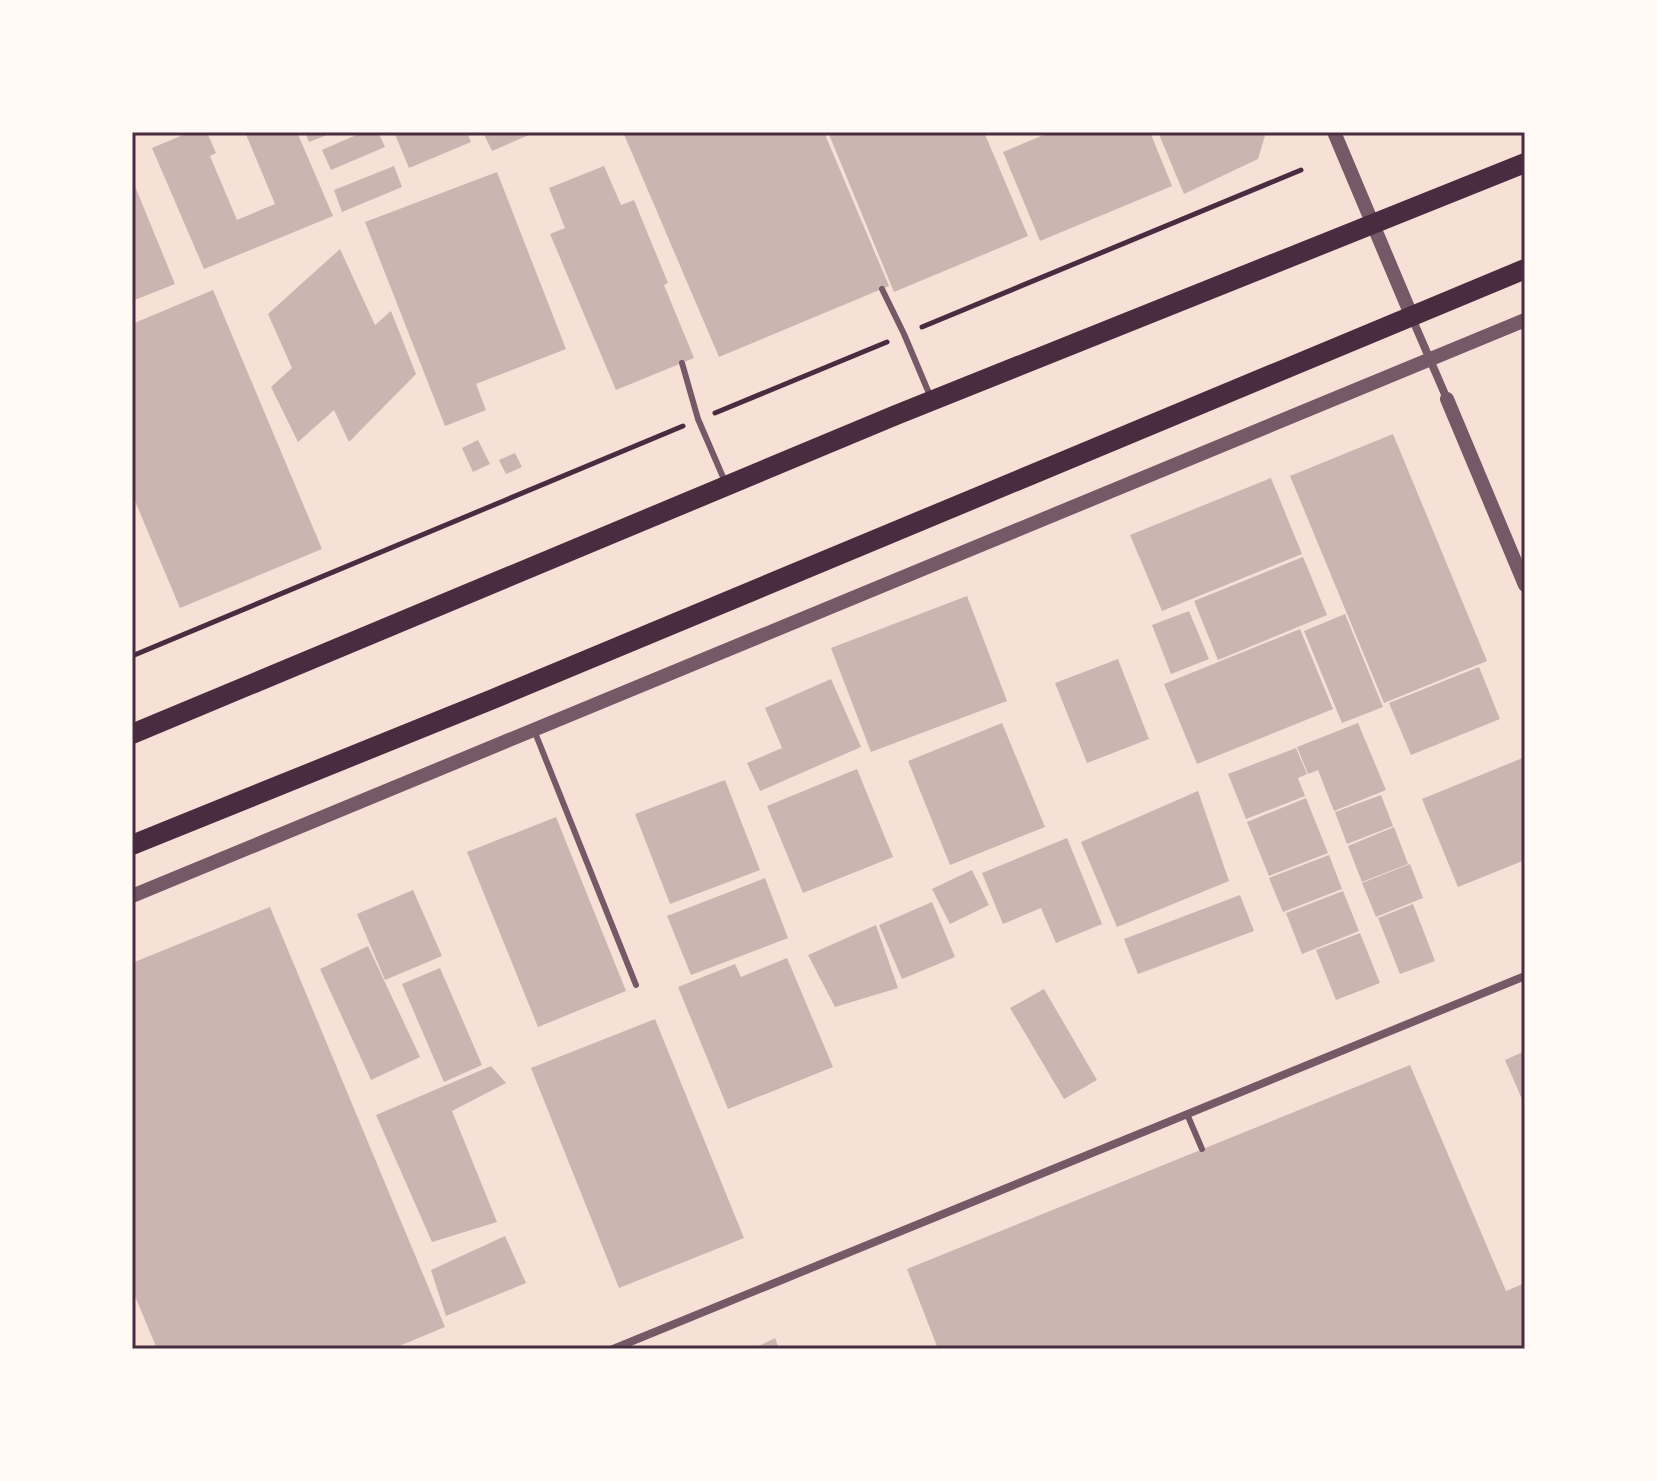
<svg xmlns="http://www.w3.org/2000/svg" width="1657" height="1481" viewBox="0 0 1657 1481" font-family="'Titillium Web',sans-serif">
<rect width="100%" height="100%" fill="#f7e1d7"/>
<g fill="#ccb4b1">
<polygon points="190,132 207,132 216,153 210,156 237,220 275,204 245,132 297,132 333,216 204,269 152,148"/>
<polygon points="305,132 335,132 309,142"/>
<polygon points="363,132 378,132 385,147 331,170 322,150"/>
<polygon points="394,132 467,132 471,142 409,168"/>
<polygon points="483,132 536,132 492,151"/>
<polygon points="623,132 824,132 889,286 719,357"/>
<polygon points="828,132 984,132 1028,236 894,292"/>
<polygon points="1051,132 1150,132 1172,186 1040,241 1003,152"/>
<polygon points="1158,132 1266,132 1258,159 1184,194"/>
<polygon points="394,166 402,187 342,212 334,190"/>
<polygon points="604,166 621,205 634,200 668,283 664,285 694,358 616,390 550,234 565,228 549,188"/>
<polygon points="497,172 566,349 476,384 486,410 445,426 365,222"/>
<polygon points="132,179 175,284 132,301"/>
<polygon points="340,249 375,325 391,311 416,374 349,442 334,410 298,442 271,387 292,368 268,314"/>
<polygon points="213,290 322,549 180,608 132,494 132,324"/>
<polygon points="1393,434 1487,661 1384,703 1290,476"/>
<polygon points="478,440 490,464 473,472 462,448"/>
<polygon points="515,453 522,467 506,474 499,460"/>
<polygon points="1271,478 1302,554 1162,611 1130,535"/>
<polygon points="1303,557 1327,615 1218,660 1194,601"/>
<polygon points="967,596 1007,701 871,752 831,648"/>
<polygon points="1189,611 1209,659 1171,674 1152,625"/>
<polygon points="1345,614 1383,707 1342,723 1304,631"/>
<polygon points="1300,629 1333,709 1197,764 1164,684"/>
<polygon points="1118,659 1149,739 1087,763 1055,683"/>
<polygon points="1479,667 1500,719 1411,755 1389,703"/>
<polygon points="831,679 861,747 760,791 747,763 782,748 765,708"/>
<polygon points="1002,723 1045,827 950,865 908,761"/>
<polygon points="1358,723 1386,790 1334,811 1318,770 1308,774 1297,747"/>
<polygon points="1296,748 1307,774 1298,778 1305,796 1246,819 1228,774"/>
<polygon points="1525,757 1525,860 1458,887 1422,799"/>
<polygon points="857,769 893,857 803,893 767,806"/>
<polygon points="725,780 760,870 670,904 635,814"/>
<polygon points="1198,791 1229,881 1117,927 1081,842"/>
<polygon points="1381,795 1393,826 1347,844 1335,812"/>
<polygon points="1306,798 1328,853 1269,876 1247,822"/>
<polygon points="556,817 626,991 538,1027 467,852"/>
<polygon points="1394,827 1408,864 1362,882 1348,846"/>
<polygon points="1067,838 1102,924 1056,943 1041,908 1003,924 982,873"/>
<polygon points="1329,855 1342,889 1283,912 1269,878"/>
<polygon points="1410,864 1423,898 1376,917 1362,883"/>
<polygon points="972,870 989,905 950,924 932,889"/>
<polygon points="765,878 788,938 691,975 667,916"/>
<polygon points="413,890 442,956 385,980 357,914"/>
<polygon points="1343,891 1359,931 1302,954 1286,913"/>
<polygon points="1240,895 1254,931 1138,974 1124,939"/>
<polygon points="932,902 955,957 902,979 879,925"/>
<polygon points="1413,904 1435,961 1400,974 1378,918"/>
<polygon points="270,907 445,1327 392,1349 157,1349 132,1289 132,963"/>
<polygon points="876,925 898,988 835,1007 808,955"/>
<polygon points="1360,933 1380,983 1336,1000 1316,950"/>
<polygon points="368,946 420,1057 371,1080 320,969"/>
<polygon points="787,958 833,1067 728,1109 678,987 735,964 741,977"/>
<polygon points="440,968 482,1065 444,1082 402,984"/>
<polygon points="1044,989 1097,1080 1064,1099 1010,1008"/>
<polygon points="655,1019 744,1238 619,1288 531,1068"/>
<polygon points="1525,1051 1525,1106 1505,1060"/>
<polygon points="1410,1065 1506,1291 1525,1283 1525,1349 938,1349 907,1269"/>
<polygon points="491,1066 506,1083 452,1111 497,1222 432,1242 376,1115"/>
<polygon points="505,1236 526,1283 446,1316 431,1270"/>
<polygon points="775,1338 779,1349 753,1349"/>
</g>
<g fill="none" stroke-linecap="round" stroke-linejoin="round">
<g stroke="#4a2c40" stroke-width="5">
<polyline points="922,327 1301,170"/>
<polyline points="715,413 887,342"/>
<polyline points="132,656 683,426"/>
</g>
<g stroke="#755966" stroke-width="6">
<polyline points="882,289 904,334 931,398"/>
<polyline points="682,363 698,419 726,484"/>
<polyline points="534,730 636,985"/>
<polyline points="1187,1114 1202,1149"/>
</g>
<g stroke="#755966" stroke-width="8">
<polyline points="1412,318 1447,399"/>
<polyline points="613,1349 1525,976"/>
</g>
<g stroke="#755966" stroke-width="14">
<polyline points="1334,132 1412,317"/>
<polyline points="1447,399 1525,585"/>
<polyline points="132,896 1525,320"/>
</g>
<g stroke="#4a2c40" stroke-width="20">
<polyline points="132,734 896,415 1525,163"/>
<polyline points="132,845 493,699 1525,269"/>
</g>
</g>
<rect width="1657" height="1481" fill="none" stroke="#fffaf5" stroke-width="268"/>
<rect x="134" y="134" width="1389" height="1213" fill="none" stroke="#4a2c40" stroke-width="3"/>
</svg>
